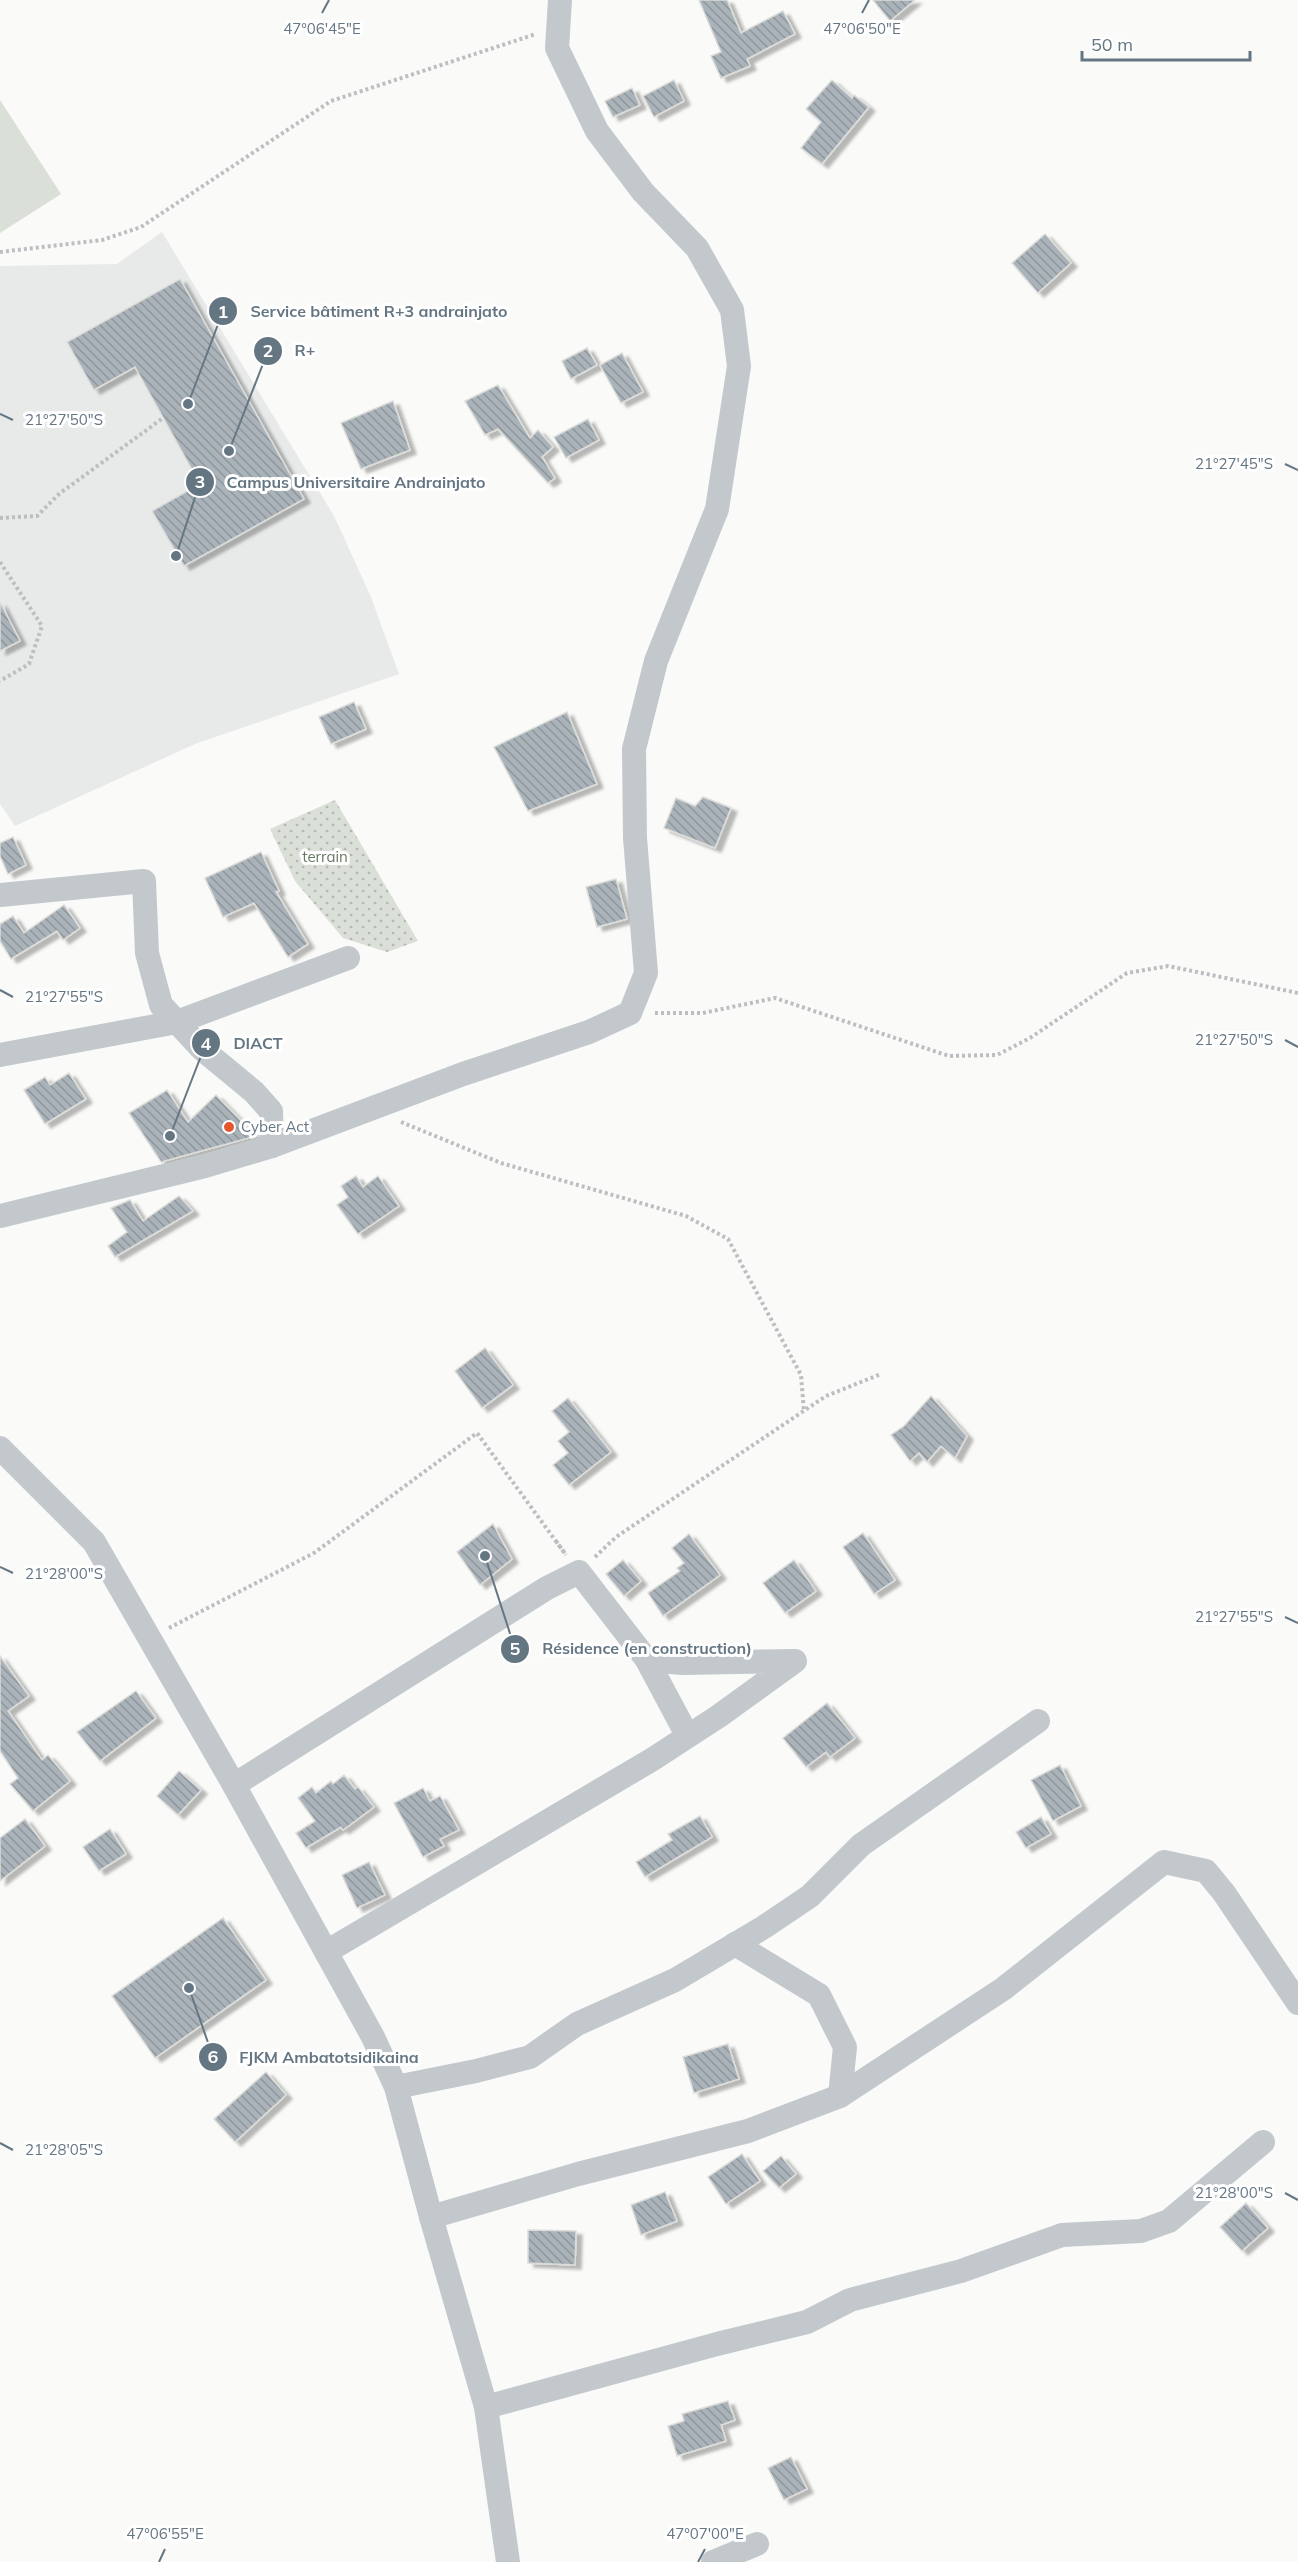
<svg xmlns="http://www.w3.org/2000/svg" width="1298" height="2562" viewBox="0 0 1298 2562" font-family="Mulish,sans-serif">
<defs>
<pattern id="park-dots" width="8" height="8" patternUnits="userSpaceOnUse" patternTransform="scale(1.5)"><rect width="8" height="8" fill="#dadfd7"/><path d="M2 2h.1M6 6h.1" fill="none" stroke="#b4b9b4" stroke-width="1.8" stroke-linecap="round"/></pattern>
<pattern id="building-back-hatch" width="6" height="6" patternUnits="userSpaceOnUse" patternTransform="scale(1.5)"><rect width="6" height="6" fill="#aab3b9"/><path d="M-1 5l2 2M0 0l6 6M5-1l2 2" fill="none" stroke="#8e969c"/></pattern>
<filter id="shadow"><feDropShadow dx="6" dy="4" stdDeviation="1.5" flood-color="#0004"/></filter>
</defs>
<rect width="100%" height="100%" fill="#fafaf8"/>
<polygon fill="#e8e9e9" points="162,232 334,516 371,597 399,674 195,744 15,826 0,804 0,266 117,264"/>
<polygon fill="#dadfd7" points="0,100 61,194 0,233"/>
<polygon fill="url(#park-dots)" points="335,800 418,941 387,952 343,938 295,881 270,829"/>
<g fill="url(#building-back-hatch)" stroke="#dcdcda" stroke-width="1.5" filter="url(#shadow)">
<polygon points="699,0 727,0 741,33 783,11 795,34 747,59 750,66 721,78 711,56 721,52"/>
<polygon points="873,0 915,0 890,21"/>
<polygon points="674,80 684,101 654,117 643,96"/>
<polygon points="832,80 852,98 854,95 869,107 822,164 801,148 821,122 806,109"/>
<polygon points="632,88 640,105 613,117 605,101"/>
<polygon points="1045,234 1071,263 1038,293 1012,263"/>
<polygon points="180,279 304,499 184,566 152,511 200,484 135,367 94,390 67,342"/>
<polygon points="587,348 597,365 571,379 562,361"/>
<polygon points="622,353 643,392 621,403 600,365"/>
<polygon points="498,385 530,438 538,430 553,447 542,457 555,478 548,483 498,429 485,435 465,401"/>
<polygon points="393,401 410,450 361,469 341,423"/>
<polygon points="588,419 599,440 566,458 554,437"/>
<polygon points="0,602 20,641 0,651"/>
<polygon points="354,702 366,729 331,744 319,717"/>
<polygon points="567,712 597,784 528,811 494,747"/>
<polygon points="703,797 731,808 715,848 664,828 676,798 695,806"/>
<polygon points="13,837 26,865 8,874 0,856 0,843"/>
<polygon points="261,852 279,891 276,892 308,944 288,957 254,903 223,917 205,878"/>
<polygon points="616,879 627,919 597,927 586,887"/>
<polygon points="64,905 80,928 63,940 57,931 11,959 0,941 0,924 13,916 24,933"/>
<polygon points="69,1073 86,1099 45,1124 24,1090 45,1077 50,1085"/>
<polygon points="167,1090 188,1122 216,1095 256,1136 161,1162 129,1113"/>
<polygon points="356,1176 363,1187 378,1176 399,1206 358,1234 337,1205 348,1197 341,1186"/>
<polygon points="179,1196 193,1211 115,1257 108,1246 127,1232 111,1208 130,1200 143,1221"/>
<polygon points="485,1348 513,1385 482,1408 455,1371"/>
<polygon points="931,1396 967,1436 955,1458 941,1446 927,1462 919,1453 910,1461 891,1435 904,1426"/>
<polygon points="568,1398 611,1452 569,1485 553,1465 568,1453 558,1441 569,1432 552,1411"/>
<polygon points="493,1524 512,1559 480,1585 457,1552"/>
<polygon points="863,1533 895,1580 874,1594 843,1547"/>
<polygon points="689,1534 720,1575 663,1616 648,1593 680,1571 677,1568 684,1563 672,1548"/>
<polygon points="623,1560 641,1581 624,1596 606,1574"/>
<polygon points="794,1560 816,1591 785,1613 763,1583"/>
<polygon points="0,1656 29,1696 8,1711 42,1760 48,1755 70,1781 33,1811 10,1784 18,1778 0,1751"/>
<polygon points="136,1691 156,1718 100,1761 77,1732"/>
<polygon points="827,1703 855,1738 830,1757 826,1752 806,1767 783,1738"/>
<polygon points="1060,1765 1081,1806 1053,1821 1031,1780"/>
<polygon points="179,1771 201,1790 178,1815 157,1796"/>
<polygon points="344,1775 355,1789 358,1787 374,1807 343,1830 341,1827 306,1848 296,1833 315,1821 298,1798 312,1787 316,1793 331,1781 333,1784"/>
<polygon points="423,1788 430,1801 440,1796 459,1830 440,1839 444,1846 423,1857 394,1803"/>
<polygon points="700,1816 712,1837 645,1877 636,1862 672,1840 668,1834"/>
<polygon points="1041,1817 1051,1834 1026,1848 1016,1832"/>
<polygon points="25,1819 45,1846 0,1881 0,1838"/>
<polygon points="110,1829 126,1854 99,1871 83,1847"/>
<polygon points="369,1862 385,1895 357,1908 342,1875"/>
<polygon points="223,1918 266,1980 155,2058 112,1996"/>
<polygon points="728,2044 739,2079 694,2093 683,2057"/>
<polygon points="266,2072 286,2095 235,2142 214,2119"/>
<polygon points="742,2154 760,2181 726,2204 708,2177"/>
<polygon points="781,2156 796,2174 779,2188 763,2171"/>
<polygon points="665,2192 677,2221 641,2235 631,2205"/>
<polygon points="1246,2203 1268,2228 1242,2251 1220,2227"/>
<polygon points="528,2230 576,2231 575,2265 528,2263"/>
<polygon points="728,2401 735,2420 721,2425 726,2441 677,2456 668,2426 684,2421 682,2414"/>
<polygon points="791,2457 807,2489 784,2500 768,2468"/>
</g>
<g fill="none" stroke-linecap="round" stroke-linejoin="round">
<g stroke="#bbbfc2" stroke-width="4" stroke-dasharray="3 3" stroke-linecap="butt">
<polyline points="0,252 102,240 141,227 331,101 536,34"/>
<polyline points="0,518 37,516 59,494 163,418"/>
<polyline points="0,562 42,626 29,664 0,681"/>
<polyline points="655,1013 703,1013 775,998 949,1056 997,1055 1030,1038 1127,973 1168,966 1298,993"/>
<polyline points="401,1122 501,1163 686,1216 728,1239 801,1375 804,1412"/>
<polyline points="556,1541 566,1555"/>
<polyline points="595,1557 616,1537 826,1396 881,1374"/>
<polyline points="169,1628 314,1553 477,1433 566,1555"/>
</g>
<g stroke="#c3c8cc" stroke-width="24">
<polyline points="0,895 144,881 147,953 161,1005 202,1049 254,1092 271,1111 272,1146"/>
<polyline points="0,1055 177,1022 348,958"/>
<polyline points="0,1216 205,1166 272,1146 463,1074 589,1032 630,1013 646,973 635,838 634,749 656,661 717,509 739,366 732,310 697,248 643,192 597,131 557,48 560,0"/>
<polyline points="0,1448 94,1542 234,1785 373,2037 396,2087 431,2217 486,2407 508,2562"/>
<polyline points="234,1785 547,1588 579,1572 647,1660 687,1735"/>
<polyline points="735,1944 819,1995 845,2047 840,2096"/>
<polyline points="326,1952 653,1759 719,1716 795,1661 683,1663 647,1660"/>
<polyline points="396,2087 476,2071 530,2057 577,2024 675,1980 764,1927 810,1896 861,1845 1038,1721"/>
<polyline points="431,2217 578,2174 748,2131 840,2096 1003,1989 1164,1862 1206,1871 1224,1893 1298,2003"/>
<polyline points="486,2407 717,2344 807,2322 850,2300 961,2271 1062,2235 1141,2231 1169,2221 1263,2142"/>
<polyline points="713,2562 757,2544"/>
</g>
</g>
<path fill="none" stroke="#657683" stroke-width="2" d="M322,13L329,0M862,13L869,0M0,414L13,420M1285,464L1298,470M0,990L13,997M1285,1040L1298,1047M0,1567L13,1573M1285,1617L1298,1623M0,2143L13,2150M1285,2193L1298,2200M159,2562L165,2549M698,2562L705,2549"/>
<circle fill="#e4572e" stroke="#fff" stroke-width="2" cx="229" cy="1127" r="6"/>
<g text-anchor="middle" stroke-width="6" stroke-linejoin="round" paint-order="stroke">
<g font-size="15" fill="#687a64" stroke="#fff">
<text x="325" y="862">terrain</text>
</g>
<g font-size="15" fill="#657683" stroke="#fff" text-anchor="start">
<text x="241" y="1132">Cyber Act</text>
</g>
</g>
<g font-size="15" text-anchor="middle" fill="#657683" stroke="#fff" stroke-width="6" stroke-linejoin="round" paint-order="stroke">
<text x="322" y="34">47°06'45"E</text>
<text x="862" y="34">47°06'50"E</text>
<text x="64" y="425">21°27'50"S</text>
<text x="1234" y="469">21°27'45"S</text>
<text x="64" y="1002">21°27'55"S</text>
<text x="1234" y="1045">21°27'50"S</text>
<text x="64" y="1579">21°28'00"S</text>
<text x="1234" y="1622">21°27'55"S</text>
<text x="64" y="2155">21°28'05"S</text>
<text x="1234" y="2198">21°28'00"S</text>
<text x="165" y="2539">47°06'55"E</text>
<text x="705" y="2539">47°07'00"E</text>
</g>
<path fill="none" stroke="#657683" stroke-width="2" d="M188 404L223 311M229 451L268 351M176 556L200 482M170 1136L206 1043M485 1556L515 1649M189 1988L213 2057"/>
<g fill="#657683" stroke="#fff" stroke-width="2">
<circle cx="188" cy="404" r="6"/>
<circle cx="229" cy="451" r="6"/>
<circle cx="176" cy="556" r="6"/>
<circle cx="170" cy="1136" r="6"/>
<circle cx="485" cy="1556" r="6"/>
<circle cx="189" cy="1988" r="6"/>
<circle cx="223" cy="311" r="15"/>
<circle cx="268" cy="351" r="15"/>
<circle cx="200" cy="482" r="15"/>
<circle cx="206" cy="1043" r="15"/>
<circle cx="515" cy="1649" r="15"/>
<circle cx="213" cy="2057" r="15"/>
</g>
<g font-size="18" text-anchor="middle" font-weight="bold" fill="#fff">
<text x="223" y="318">1</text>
<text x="268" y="357">2</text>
<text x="200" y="488">3</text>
<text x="206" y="1050">4</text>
<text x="515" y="1655">5</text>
<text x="213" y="2063">6</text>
</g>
<g font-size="16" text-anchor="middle" font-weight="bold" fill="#657683" stroke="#fff" stroke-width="6" stroke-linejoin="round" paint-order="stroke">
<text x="379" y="317">Service bâtiment R+3 andrainjato</text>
<text x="305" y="356">R+</text>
<text x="356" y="488">Campus Universitaire Andrainjato</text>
<text x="258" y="1049">DIACT</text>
<text x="647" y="1654">Résidence (en construction)</text>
<text x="329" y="2063">FJKM Ambatotsidikaina</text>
</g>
<path d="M1082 51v9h168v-9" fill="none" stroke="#657683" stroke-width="3"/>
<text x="1091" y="51" font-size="18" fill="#657683" stroke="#ffffff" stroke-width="4.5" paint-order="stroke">50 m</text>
</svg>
